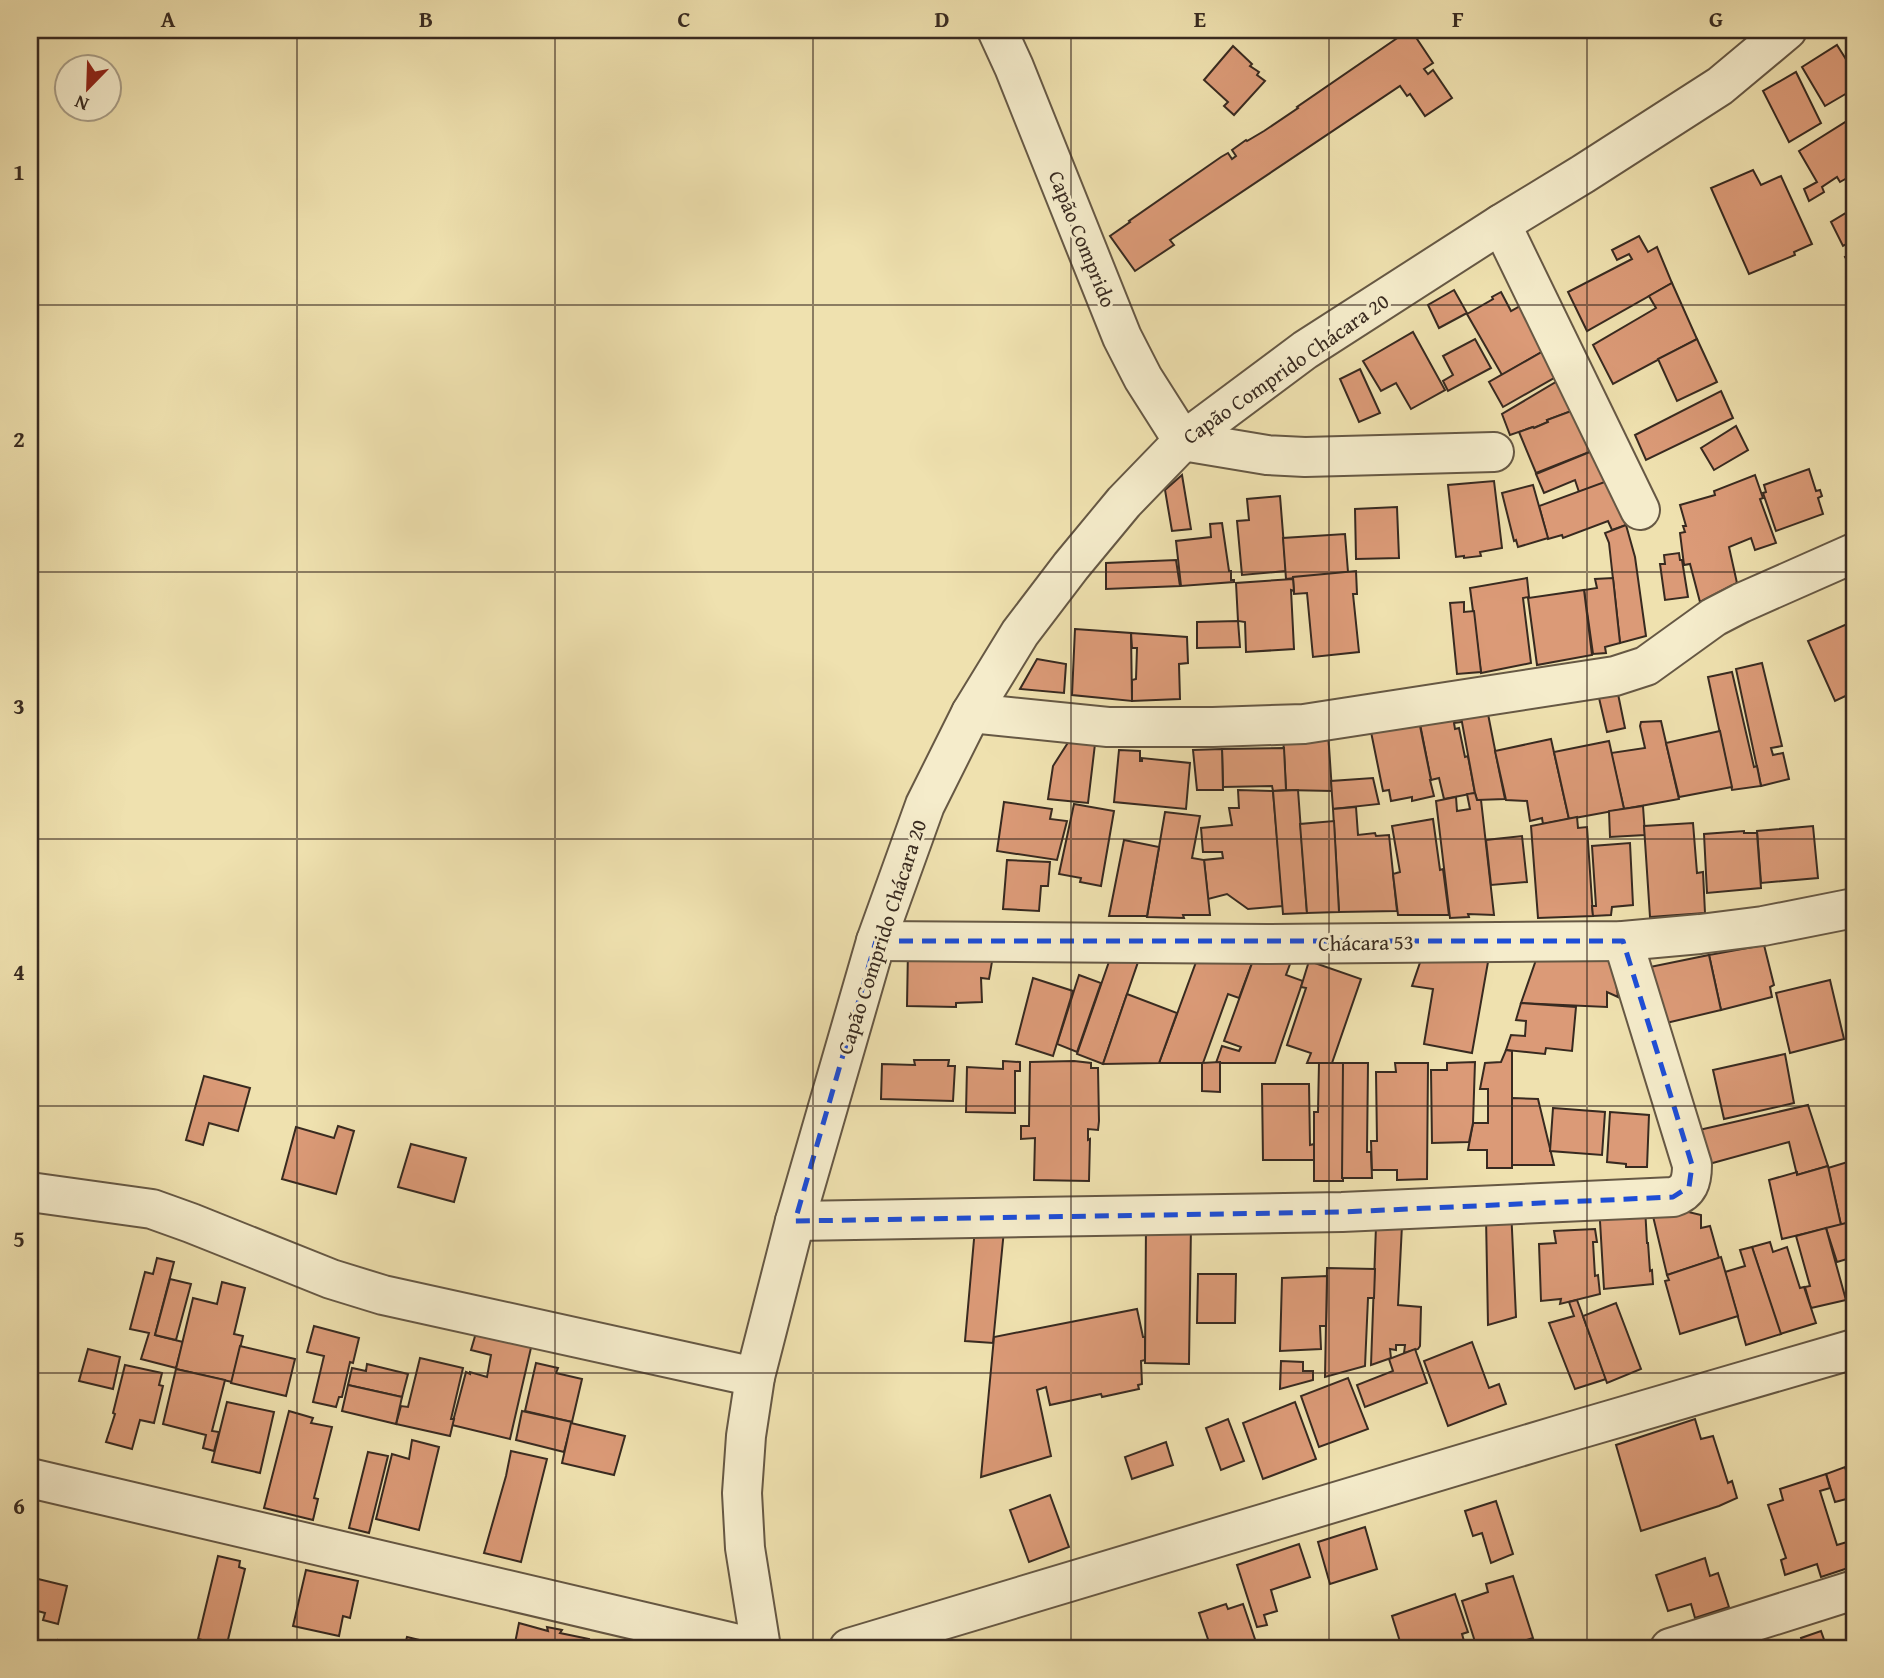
<svg xmlns="http://www.w3.org/2000/svg" width="1884" height="1678" viewBox="0 0 1884 1678" font-family="'Gentium Book Plus',serif">
<rect width="100%" height="100%" fill="#efe1af"/>
<filter id="stains"><feTurbulence type="fractalNoise" baseFrequency=".00286" numOctaves="4"/><feColorMatrix values="0 0 0 0 .2 0 0 0 0 .09 0 0 0 0 .02 0 0 0 .5 -.17"/></filter>
<radialGradient id="worn" r=".72"><stop offset=".6" stop-color="#630" stop-opacity="0"/><stop offset="1" stop-color="#630" stop-opacity=".3"/></radialGradient>
<g fill="#db9a77" stroke="#382a20" stroke-width="2">
<polygon points="1409,30 1411,30 1433,63 1424,69 1428,74 1433,70 1452,98 1425,116 1410,94 1407,96 1400,86 1170,240 1174,245 1135,271 1110,236 1130,222 1129,221 1221,157 1228,153 1232,159 1236,156 1232,150 1246,140 1247,141 1264,131 1298,108 1297,107"/>
<polygon points="1837,45 1854,72 1854,89 1825,106 1802,67"/>
<polygon points="1233,46 1252,64 1250,66 1259,72 1257,75 1265,81 1234,115 1224,106 1228,102 1204,80"/>
<polygon points="1796,72 1821,123 1789,142 1763,91"/>
<polygon points="1847,121 1854,133 1854,174 1840,182 1837,177 1822,187 1824,192 1809,201 1804,189 1817,182 1799,151"/>
<polygon points="1753,170 1761,185 1781,176 1812,244 1794,252 1795,255 1749,274 1711,188"/>
<polygon points="1854,208 1854,240 1843,246 1831,222"/>
<polygon points="1639,236 1648,252 1657,247 1672,283 1587,331 1568,292 1632,259 1629,254 1617,260 1612,250"/>
<polygon points="1854,252 1854,273 1845,257"/>
<polygon points="1672,283 1697,339 1613,384 1593,345 1656,308 1649,296"/>
<polygon points="1454,290 1467,313 1439,328 1428,305"/>
<polygon points="1501,292 1511,311 1527,302 1552,346 1502,375 1467,314 1493,299 1492,297"/>
<polygon points="1413,332 1445,390 1411,409 1396,383 1381,391 1363,361"/>
<polygon points="1475,339 1491,368 1448,391 1443,381 1453,375 1443,356"/>
<polygon points="1697,339 1717,382 1677,401 1658,359"/>
<polygon points="1554,345 1568,370 1503,407 1489,382"/>
<polygon points="1360,369 1380,413 1359,422 1340,379"/>
<polygon points="1571,373 1585,406 1547,420 1548,422 1534,428 1533,427 1510,435 1502,414"/>
<polygon points="1721,391 1733,418 1646,460 1635,435"/>
<polygon points="1582,407 1597,449 1536,473 1519,432 1533,427 1534,428 1548,422 1547,420"/>
<polygon points="1736,426 1748,450 1714,470 1701,448"/>
<polygon points="1597,449 1607,482 1579,492 1575,480 1544,493 1536,474"/>
<polygon points="1809,469 1816,491 1820,490 1822,496 1818,498 1823,514 1776,531 1763,493 1766,492 1764,485"/>
<polygon points="1182,475 1191,529 1172,531 1165,490"/>
<polygon points="1755,475 1763,498 1760,499 1776,543 1755,550 1751,538 1729,547 1737,583 1700,602 1690,564 1684,565 1680,533 1685,532 1683,526 1686,526 1680,505 1715,495 1714,491"/>
<polygon points="1610,480 1626,525 1612,530 1608,521 1563,538 1562,535 1548,539 1539,506"/>
<polygon points="1494,481 1502,548 1480,552 1481,556 1464,558 1464,556 1456,557 1448,485"/>
<polygon points="1533,485 1548,538 1518,547 1516,540 1514,541 1502,493"/>
<polygon points="1280,496 1286,571 1242,575 1237,521 1249,520 1247,499"/>
<polygon points="1397,507 1399,558 1356,559 1355,509"/>
<polygon points="1222,523 1229,571 1231,571 1231,580 1234,580 1234,582 1181,586 1176,541 1211,537 1210,524"/>
<polygon points="1626,525 1635,557 1646,636 1620,643 1612,570 1609,543 1605,533"/>
<polygon points="1345,534 1348,572 1286,579 1283,538"/>
<polygon points="1679,553 1680,560 1682,560 1688,597 1665,600 1660,564 1665,564 1664,555"/>
<polygon points="1176,560 1180,586 1106,589 1106,563"/>
<polygon points="1356,571 1357,594 1353,594 1359,652 1313,657 1307,593 1294,594 1293,577"/>
<polygon points="1527,578 1529,597 1523,598 1531,663 1481,673 1470,588"/>
<polygon points="1613,578 1620,643 1605,647 1606,653 1593,654 1584,590 1597,588 1595,579"/>
<polygon points="1293,579 1294,591 1291,590 1294,649 1246,652 1245,622 1238,621 1236,583"/>
<polygon points="1584,590 1592,655 1537,665 1528,598"/>
<polygon points="1464,602 1464,612 1474,611 1481,672 1457,674 1450,603"/>
<polygon points="1238,621 1240,647 1197,648 1197,622"/>
<polygon points="1854,621 1854,692 1835,701 1808,641"/>
<polygon points="1075,629 1131,633 1132,701 1072,695"/>
<polygon points="1131,633 1187,637 1188,663 1179,664 1180,699 1132,701 1132,680 1136,679 1137,648 1132,648"/>
<polygon points="1037,659 1066,664 1064,693 1020,689"/>
<polygon points="1762,663 1782,746 1771,748 1773,755 1783,753 1789,779 1761,786 1736,669"/>
<polygon points="1732,672 1754,767 1757,766 1761,786 1732,790 1708,677"/>
<polygon points="1618,694 1625,728 1607,732 1599,698"/>
<polygon points="1460,712 1462,722 1454,723 1455,729 1459,728 1465,757 1468,756 1475,793 1444,799 1439,778 1431,780 1419,719"/>
<polygon points="1488,714 1499,770 1505,799 1477,800 1475,793 1461,717"/>
<polygon points="1419,721 1431,780 1430,780 1434,796 1412,801 1412,797 1391,801 1389,790 1383,791 1370,727"/>
<polygon points="1661,721 1679,799 1624,809 1611,753 1645,748 1640,726 1641,722"/>
<polygon points="1720,731 1732,787 1679,797 1666,743"/>
<polygon points="1328,732 1332,791 1286,790 1283,735"/>
<polygon points="1551,739 1569,819 1543,824 1542,818 1530,821 1527,801 1506,800 1495,751"/>
<polygon points="1069,741 1095,744 1088,803 1048,799 1053,766"/>
<polygon points="1609,741 1624,809 1569,819 1554,752"/>
<polygon points="1284,748 1286,790 1273,791 1272,786 1223,787 1222,749"/>
<polygon points="1222,749 1223,790 1197,790 1193,750"/>
<polygon points="1119,750 1140,751 1140,761 1142,761 1142,758 1190,763 1186,809 1114,802"/>
<polygon points="1373,778 1379,804 1333,809 1331,781"/>
<polygon points="1238,790 1273,791 1283,906 1248,909 1227,894 1208,899 1204,860 1223,858 1222,852 1203,852 1201,828 1232,825 1229,808 1239,808"/>
<polygon points="1298,790 1307,913 1283,914 1273,791"/>
<polygon points="1475,793 1477,800 1481,800 1494,915 1468,914 1469,917 1450,918 1436,801 1456,797 1457,811 1470,809 1467,794"/>
<polygon points="1004,802 1052,809 1050,819 1067,821 1057,860 997,851"/>
<polygon points="1074,804 1114,811 1101,886 1080,882 1081,878 1059,874"/>
<polygon points="1643,806 1645,835 1610,837 1609,811"/>
<polygon points="1356,807 1358,835 1375,833 1376,836 1389,835 1397,911 1339,912 1333,809"/>
<polygon points="1165,812 1200,816 1192,858 1204,860 1210,915 1183,915 1184,918 1147,917"/>
<polygon points="1577,817 1578,828 1587,827 1593,916 1538,918 1531,826"/>
<polygon points="1433,819 1440,870 1443,869 1449,915 1398,915 1393,874 1400,872 1392,826"/>
<polygon points="1334,821 1339,912 1307,913 1300,824"/>
<polygon points="1693,823 1697,873 1703,872 1705,913 1650,917 1644,826"/>
<polygon points="1813,826 1818,878 1761,883 1757,831"/>
<polygon points="1744,831 1744,833 1757,833 1761,888 1707,893 1704,834"/>
<polygon points="1522,836 1527,882 1491,885 1486,840"/>
<polygon points="1124,840 1159,847 1147,916 1109,916"/>
<polygon points="1630,843 1633,905 1612,907 1611,915 1593,916 1592,906 1596,906 1592,846"/>
<polygon points="1007,860 1050,862 1048,886 1041,886 1039,911 1003,909"/>
<polygon points="1764,945 1774,985 1770,987 1772,997 1721,1010 1709,955"/>
<polygon points="908,949 994,950 989,979 981,978 982,1002 956,1003 956,1007 907,1006"/>
<polygon points="1587,950 1612,952 1618,997 1607,992 1607,1007 1521,1003 1537,957 1586,961"/>
<polygon points="1424,951 1488,962 1472,1053 1424,1044 1433,989 1412,986"/>
<polygon points="1112,953 1138,962 1103,1064 1077,1054"/>
<polygon points="1199,954 1255,955 1239,998 1228,994 1203,1063 1159,1063"/>
<polygon points="1255,955 1293,956 1286,975 1303,981 1280,1048 1275,1063 1216,1063 1222,1046 1239,1051 1241,1047 1224,1041"/>
<polygon points="1709,955 1721,1010 1662,1024 1650,967"/>
<polygon points="1309,961 1361,979 1332,1063 1307,1063 1311,1053 1287,1045 1306,988 1301,987"/>
<polygon points="1079,975 1101,983 1077,1052 1057,1044"/>
<polygon points="1033,978 1073,991 1053,1056 1016,1044"/>
<polygon points="1830,980 1844,1039 1790,1053 1776,993"/>
<polygon points="1127,994 1177,1013 1159,1063 1103,1064"/>
<polygon points="1521,1003 1576,1007 1572,1051 1546,1048 1545,1054 1506,1050 1511,1035 1525,1036 1526,1021 1516,1020"/>
<polygon points="1506,1050 1512,1051 1512,1168 1487,1168 1487,1150 1468,1150 1473,1123 1488,1123 1488,1089 1480,1089 1485,1063 1501,1062"/>
<polygon points="1785,1054 1794,1103 1724,1119 1713,1070"/>
<polygon points="914,1060 949,1060 948,1066 955,1066 953,1101 881,1099 882,1064 915,1065"/>
<polygon points="1003,1061 1020,1062 1020,1071 1015,1071 1015,1113 966,1112 967,1067 1003,1069"/>
<polygon points="1074,1061 1091,1063 1091,1068 1098,1068 1099,1121 1098,1130 1088,1129 1088,1140 1090,1139 1089,1181 1034,1180 1035,1138 1021,1139 1021,1126 1029,1126 1030,1062"/>
<polygon points="1220,1062 1220,1092 1202,1091 1202,1063"/>
<polygon points="1475,1062 1473,1123 1469,1142 1432,1143 1431,1070 1447,1070 1447,1063"/>
<polygon points="1319,1063 1343,1063 1343,1181 1314,1181 1314,1112 1318,1112"/>
<polygon points="1343,1063 1368,1063 1367,1152 1371,1152 1372,1178 1342,1178"/>
<polygon points="1395,1063 1428,1063 1427,1179 1397,1180 1397,1170 1372,1170 1371,1141 1377,1141 1376,1072 1396,1072"/>
<polygon points="204,1076 250,1088 238,1131 209,1123 203,1145 186,1140"/>
<polygon points="1262,1084 1309,1084 1310,1145 1314,1144 1314,1160 1263,1160"/>
<polygon points="1512,1098 1538,1099 1554,1165 1512,1165"/>
<polygon points="1808,1105 1828,1166 1797,1175 1789,1142 1709,1164 1699,1130"/>
<polygon points="1553,1108 1605,1112 1602,1155 1550,1151"/>
<polygon points="1610,1112 1649,1115 1647,1167 1626,1167 1626,1164 1607,1162"/>
<polygon points="338,1126 354,1131 336,1194 282,1179 296,1127 334,1138"/>
<polygon points="411,1144 466,1158 454,1202 398,1187"/>
<polygon points="1854,1160 1854,1187 1851,1188 1852,1191 1854,1190 1854,1221 1841,1225 1828,1168"/>
<polygon points="1828,1166 1841,1225 1782,1239 1769,1180 1797,1172 1797,1175"/>
<polygon points="1599,1204 1645,1207 1647,1243 1648,1243 1650,1271 1652,1270 1653,1284 1604,1289"/>
<polygon points="1511,1208 1516,1317 1488,1325 1486,1217"/>
<polygon points="1672,1208 1701,1215 1701,1228 1710,1226 1719,1258 1667,1275 1652,1212"/>
<polygon points="1854,1221 1854,1257 1837,1262 1826,1228"/>
<polygon points="1146,1224 1191,1225 1189,1364 1145,1363"/>
<polygon points="1402,1225 1398,1305 1421,1307 1420,1346 1418,1349 1404,1353 1405,1345 1396,1345 1396,1350 1390,1349 1391,1358 1371,1365 1376,1226"/>
<polygon points="975,1228 1004,1230 993,1343 965,1341"/>
<polygon points="1826,1228 1846,1300 1811,1308 1805,1287 1810,1286 1796,1236"/>
<polygon points="1595,1229 1597,1242 1593,1242 1595,1276 1598,1275 1600,1294 1560,1304 1561,1299 1541,1301 1539,1244 1556,1243 1554,1231"/>
<polygon points="1770,1242 1773,1252 1787,1247 1800,1288 1804,1287 1816,1323 1780,1334 1752,1247"/>
<polygon points="1752,1247 1781,1334 1746,1345 1725,1272 1745,1266 1740,1250"/>
<polygon points="1721,1257 1738,1316 1680,1334 1665,1281 1669,1280 1667,1275"/>
<polygon points="157,1258 174,1262 155,1335 183,1342 176,1368 141,1359 149,1333 130,1329 145,1272 153,1274"/>
<polygon points="1327,1268 1375,1269 1374,1298 1368,1298 1365,1366 1325,1377"/>
<polygon points="1198,1274 1236,1274 1235,1323 1197,1323"/>
<polygon points="1327,1276 1326,1326 1320,1326 1321,1349 1280,1351 1282,1278"/>
<polygon points="170,1279 191,1284 176,1340 155,1335"/>
<polygon points="222,1282 245,1288 234,1334 243,1336 232,1382 176,1369 193,1298 217,1304"/>
<polygon points="1577,1300 1606,1379 1575,1389 1549,1323 1574,1316 1569,1302"/>
<polygon points="1616,1303 1641,1369 1607,1383 1583,1316"/>
<polygon points="1137,1309 1143,1337 1145,1337 1145,1360 1141,1361 1142,1384 1138,1385 1139,1389 1102,1397 1101,1394 1050,1405 1046,1387 1037,1390 1051,1456 981,1477 994,1337"/>
<polygon points="314,1326 359,1338 353,1363 350,1362 342,1397 339,1397 336,1407 313,1402 324,1356 307,1352"/>
<polygon points="478,1326 533,1339 510,1439 452,1425 466,1372 470,1374 470,1372 487,1377 491,1355 471,1350"/>
<polygon points="1472,1342 1489,1388 1499,1384 1506,1404 1448,1426 1424,1361"/>
<polygon points="240,1346 295,1359 286,1396 231,1383"/>
<polygon points="88,1349 120,1357 113,1389 79,1381"/>
<polygon points="1415,1349 1427,1383 1365,1407 1357,1385 1393,1371 1389,1359"/>
<polygon points="420,1358 463,1368 451,1419 454,1419 450,1436 396,1424 401,1406 408,1407"/>
<polygon points="1281,1361 1303,1362 1303,1371 1313,1371 1313,1380 1280,1389"/>
<polygon points="536,1363 558,1368 556,1373 582,1379 572,1422 525,1411"/>
<polygon points="367,1364 408,1374 402,1397 348,1385 352,1368 366,1371"/>
<polygon points="125,1365 162,1373 159,1385 163,1386 154,1423 140,1420 132,1449 106,1442 115,1414 113,1413"/>
<polygon points="176,1369 225,1380 212,1431 219,1432 214,1451 203,1448 206,1435 163,1424"/>
<polygon points="1348,1378 1368,1429 1319,1447 1301,1396"/>
<polygon points="348,1385 402,1397 396,1424 342,1411"/>
<polygon points="227,1402 274,1412 260,1473 212,1462"/>
<polygon points="1295,1402 1316,1459 1263,1479 1243,1423"/>
<polygon points="289,1411 313,1418 311,1423 332,1427 314,1498 318,1499 313,1520 264,1508"/>
<polygon points="522,1411 572,1422 564,1452 516,1440"/>
<polygon points="1228,1419 1244,1461 1221,1470 1206,1428"/>
<polygon points="1695,1419 1701,1439 1713,1436 1728,1483 1732,1481 1737,1498 1719,1506 1641,1531 1616,1445"/>
<polygon points="571,1423 625,1436 614,1475 562,1463"/>
<polygon points="412,1440 439,1447 419,1530 376,1519 392,1454 409,1459"/>
<polygon points="1166,1442 1173,1465 1132,1479 1125,1457"/>
<polygon points="511,1451 547,1459 521,1562 484,1553 506,1476"/>
<polygon points="368,1452 388,1456 369,1533 349,1528"/>
<polygon points="1845,1467 1854,1497 1835,1502 1826,1474"/>
<polygon points="1826,1474 1830,1488 1820,1491 1837,1545 1847,1542 1854,1566 1821,1577 1817,1564 1785,1575 1781,1560 1786,1558 1768,1505 1783,1500 1780,1489"/>
<polygon points="1050,1495 1069,1547 1029,1562 1010,1510"/>
<polygon points="1496,1501 1513,1554 1491,1563 1482,1533 1473,1536 1465,1511"/>
<polygon points="1365,1527 1377,1569 1330,1584 1318,1542"/>
<polygon points="1299,1544 1310,1577 1271,1590 1277,1611 1264,1615 1267,1625 1257,1627 1237,1565"/>
<polygon points="218,1556 240,1561 239,1567 245,1569 226,1648 202,1648 206,1641 198,1639"/>
<polygon points="1705,1558 1710,1576 1718,1573 1729,1607 1695,1618 1691,1604 1668,1611 1656,1575"/>
<polygon points="306,1570 358,1581 350,1618 343,1616 339,1636 293,1626"/>
<polygon points="1513,1576 1533,1638 1507,1646 1507,1648 1477,1648 1462,1601 1488,1592 1486,1584"/>
<polygon points="34,1578 67,1586 58,1624 43,1620 45,1613 30,1609 30,1595"/>
<polygon points="1455,1594 1468,1632 1462,1634 1466,1648 1402,1648 1392,1616"/>
<polygon points="1226,1604 1228,1609 1243,1604 1258,1648 1211,1648 1199,1613"/>
<polygon points="519,1623 548,1631 547,1627 562,1630 560,1633 589,1639 587,1648 514,1648"/>
<polygon points="1821,1631 1827,1648 1804,1648 1801,1638"/>
<polygon points="407,1637 453,1648 404,1648"/>
<polygon points="30,1638 44,1641 43,1648 30,1648"/>
<polygon points="1854,1638 1854,1648 1835,1648 1834,1645"/>
<polygon points="58,1640 93,1648 56,1648"/>
<polygon points="354,1641 383,1648 352,1648"/>
</g>
<g fill="none" stroke-linecap="round" stroke-linejoin="round">
<g stroke="#665844" stroke-width="42">
<g id="minor">
<polyline points="997,30 1014,67 1122,337 1143,378 1183,441 1267,455 1305,457 1494,452"/>
<polyline points="1501,224 1640,510"/>
<polyline points="971,713 1108,727 1213,727 1304,724 1615,676 1646,666 1714,617 1741,603 1854,553"/>
<polyline points="876,941 1267,944 1623,941 1700,934 1763,926 1854,908"/>
<polyline points="30,1192 152,1209 191,1223 331,1279 383,1295 755,1377"/>
<path d="M795,1221L1342,1212L1673,1197C1689,1192 1692,1181 1692,1165L1623,941"/>
<polyline points="30,1478 755,1648"/>
<polyline points="761,1648 745,1548 742,1493 746,1436 755,1377 795,1221 876,941 925,805 971,713 1020,633 1071,566 1124,502 1183,441 1305,350 1501,224 1583,174 1720,86 1787,30"/>
<polyline points="849,1648 1559,1435 1854,1349"/>
<polyline points="1670,1648 1854,1590"/>
</g>
</g>
<use href="#minor" stroke="#f5eccb" stroke-width="38"/>
</g>
<path fill="none" stroke="#1d4ed8" stroke-width="5" stroke-dasharray="14 9" stroke-linejoin="round" d="M876,941H1623L1692,1165L1689,1187L1673,1197L1342,1212L795,1221Z"/>
<path fill="none" stroke="#382a20" stroke-width="2" stroke-opacity="0.55" d="M297,30V1648M555,30V1648M813,30V1648M1071,30V1648M1329,30V1648M1587,30V1648M30,305H1854M30,572H1854M30,839H1854M30,1106H1854M30,1373H1854"/>
<g text-anchor="middle" stroke-width="6" stroke-linejoin="round" paint-order="stroke">
<g font-size="21" fill="#382a20" stroke="#f5eccb">
<text transform="translate(1082 239) rotate(68)" y="7">Capão Comprido</text>
<text transform="translate(1286 369) rotate(-35)" y="7">Capão Comprido Chácara 20</text>
<text transform="translate(882 937) rotate(-72)" y="7">Capão Comprido Chácara 20</text>
<text transform="translate(1366 943) rotate(-1)" y="7">Chácara 53</text>
</g>
</g>
<rect width="1884" height="1678" fill="none" stroke="#efe1af" stroke-width="77"/>
<g transform="translate(88 88) rotate(203)"><circle r="33" fill="#f5eccb" stroke="#a99e87" stroke-width="2"/>
<path d="M0-5L12 26L0 18L-12 26Z" fill="#8f2418"/>
<text y="-10" font-size="19" font-weight="bold" text-anchor="middle" fill="#382a20">N</text>
</g>
<rect x="38" y="38" width="1808" height="1602" fill="none" stroke="#382a20" stroke-width="2.5"/>
<g font-size="23" text-anchor="middle" font-weight="bold" fill="#382a20">
<text x="168" y="27">A</text>
<text x="426" y="27">B</text>
<text x="684" y="27">C</text>
<text x="942" y="27">D</text>
<text x="1200" y="27">E</text>
<text x="1458" y="27">F</text>
<text x="1716" y="27">G</text>
<text x="19" y="180">1</text>
<text x="19" y="447">2</text>
<text x="19" y="714">3</text>
<text x="19" y="980">4</text>
<text x="19" y="1247">5</text>
<text x="19" y="1514">6</text>
</g>
<rect width="100%" height="100%" filter="url(#stains)"/>
<rect width="100%" height="100%" fill="url(#worn)"/>
</svg>
